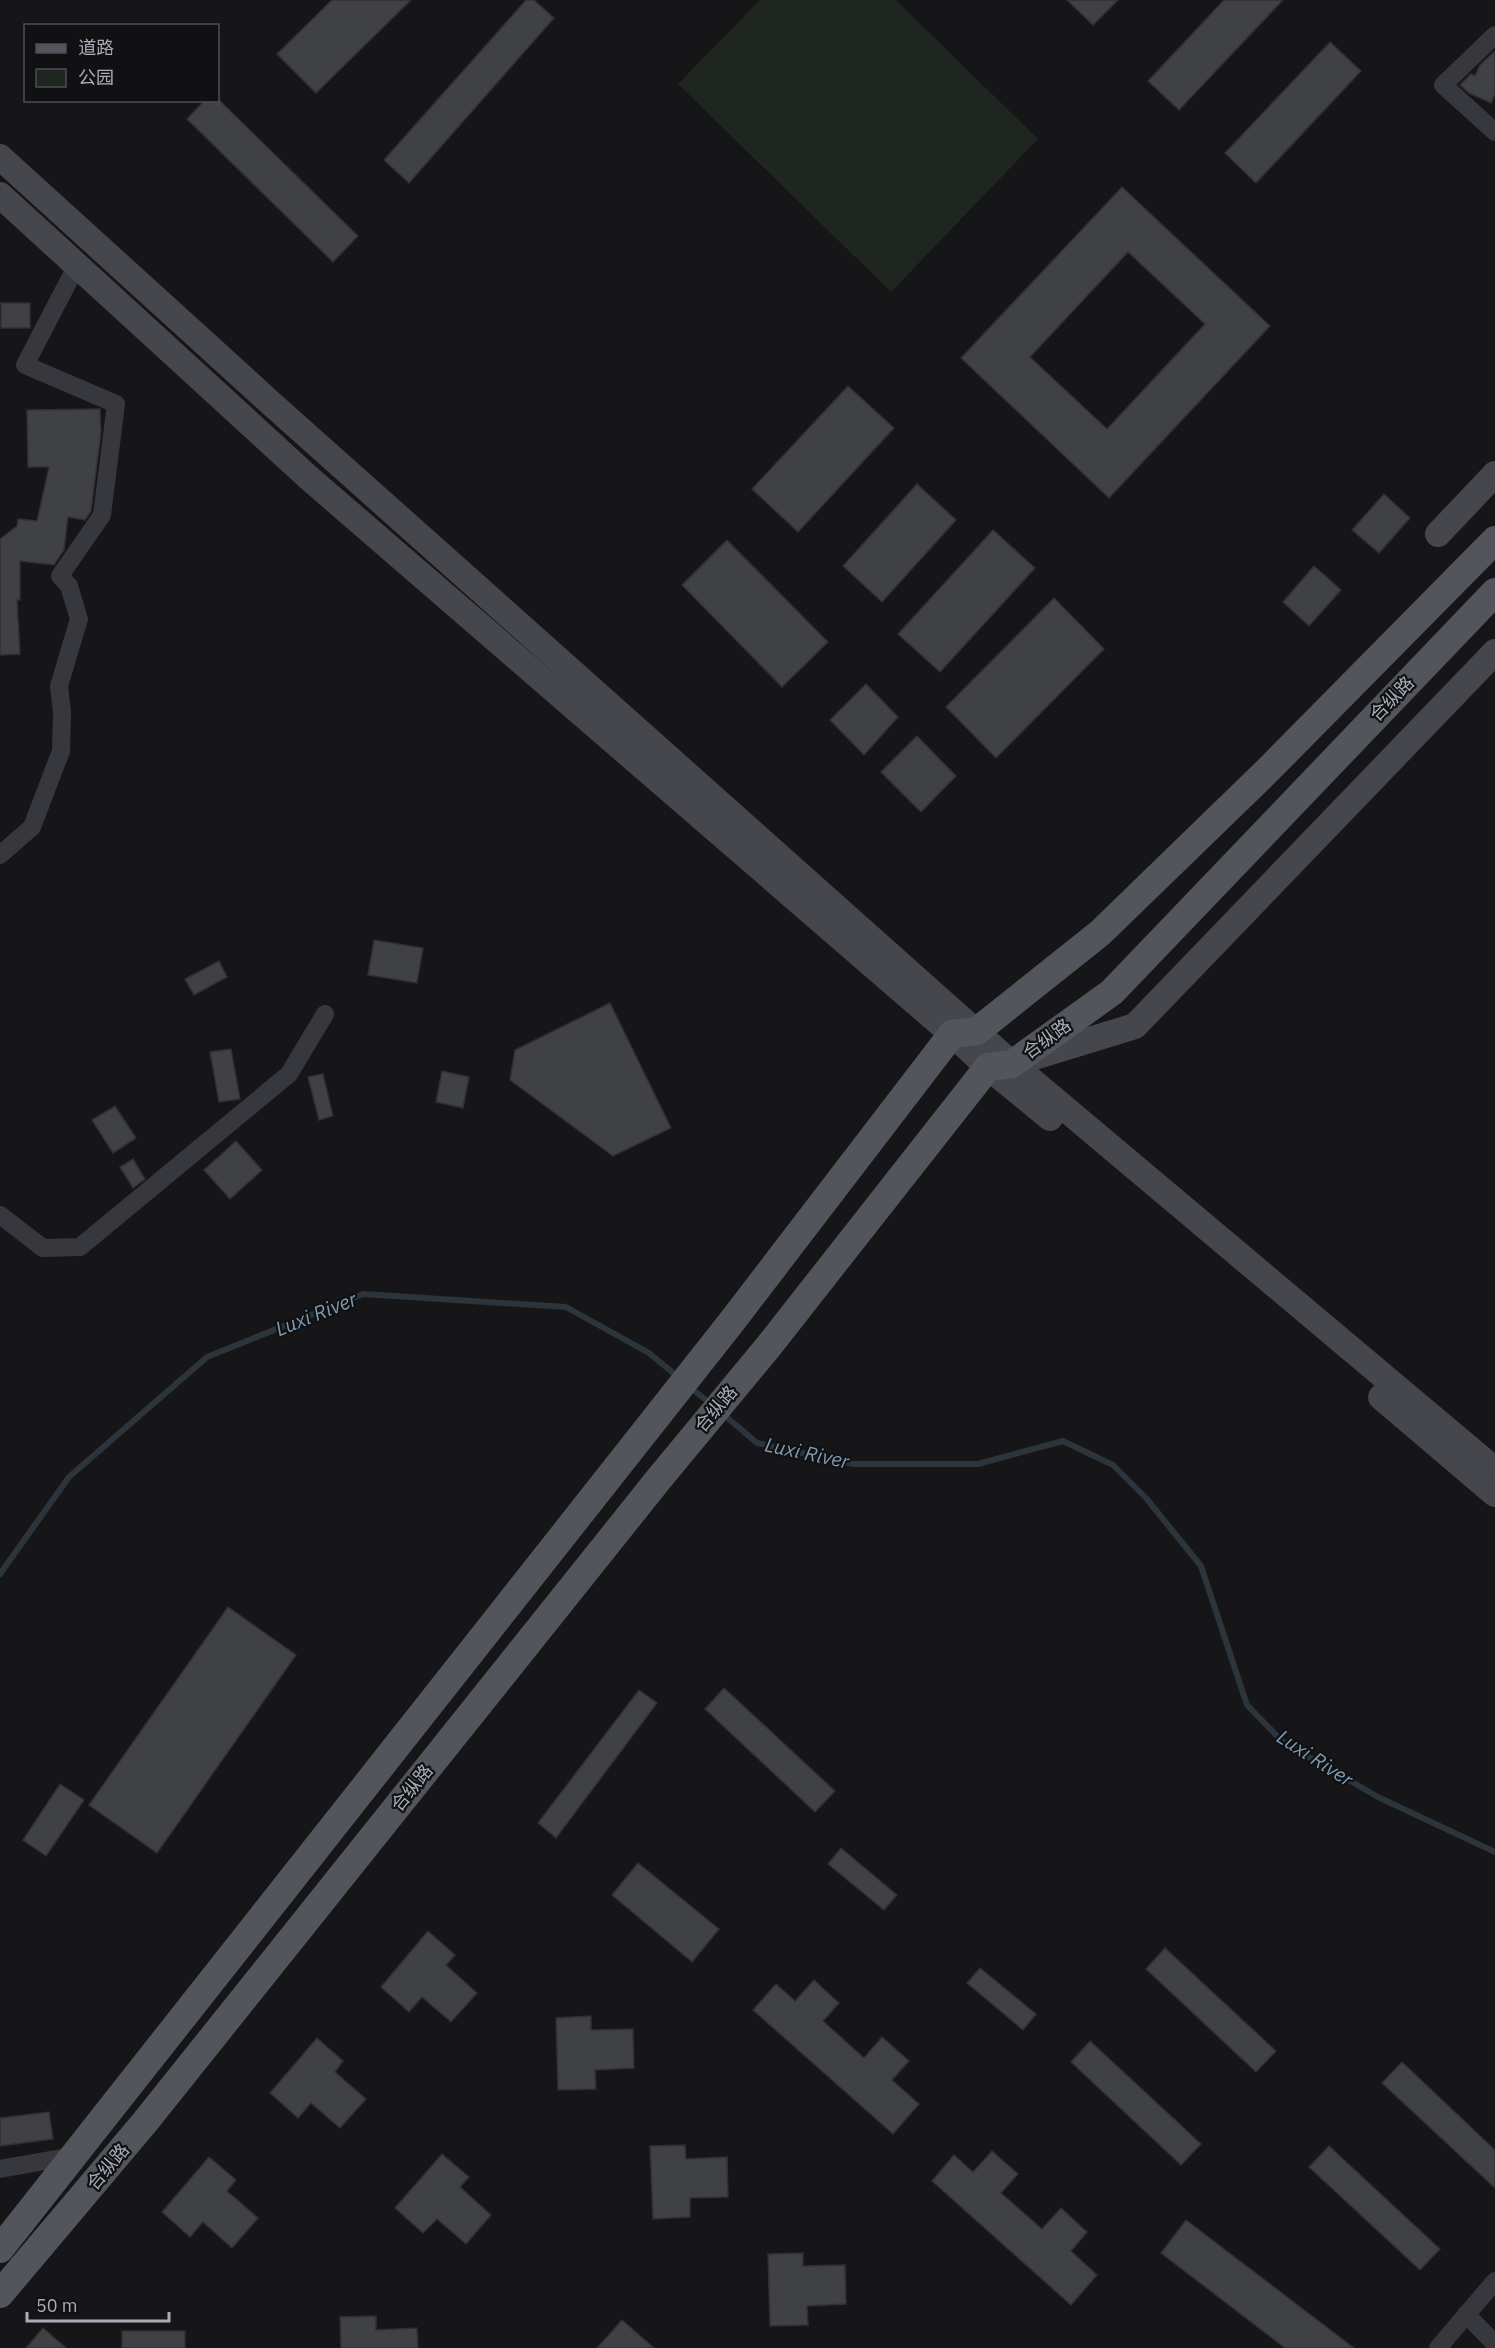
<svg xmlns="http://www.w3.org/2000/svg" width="1495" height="2348" viewBox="0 0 1495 2348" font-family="'IBM Plex Sans','Noto Sans SC',sans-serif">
<rect width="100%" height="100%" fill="#161618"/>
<polygon fill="#1e261f" points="760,0 896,0 1038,139 891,292 678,84"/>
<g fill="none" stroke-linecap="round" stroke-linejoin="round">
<g stroke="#2c353c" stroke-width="6">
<polyline points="691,1388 711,1404"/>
<polyline points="723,1414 757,1443 853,1464 978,1464 1063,1441 1113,1465 1146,1498 1201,1566 1247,1705 1283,1742 1378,1797 1495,1852"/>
<polyline points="0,1574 69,1477 207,1357 363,1294 566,1307 649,1353 678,1377"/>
</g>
</g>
<g fill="#404145" stroke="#303034" stroke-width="1.5" fill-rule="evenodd">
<polygon points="332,0 411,0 316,93 277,54"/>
<polygon points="526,0 534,0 554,18 409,183 384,160"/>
<polygon points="1067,0 1118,0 1093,25"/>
<polygon points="1224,0 1283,0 1179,110 1148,81"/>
<polygon points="1330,42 1361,71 1256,183 1225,153"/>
<polygon points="1495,51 1495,94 1491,103 1469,93 1460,85 1471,74 1475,76 1480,65"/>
<polygon points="205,100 219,100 358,236 333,262 187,119"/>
<path d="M1122,187L1270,326L1109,498L961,358ZM1128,252L1205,324L1107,429L1030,357Z"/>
<rect x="1" y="303" width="29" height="25"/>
<polygon points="848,386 894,428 798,532 752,489"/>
<polygon points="27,410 100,409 101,432 91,511 85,520 68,517 64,550 54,565 20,561 20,600 17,600 20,654 0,655 0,539 17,526 18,519 37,521 49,467 28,467"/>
<polygon points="917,484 956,520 882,602 843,566"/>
<polygon points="1384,494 1410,518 1379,553 1352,530"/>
<polygon points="993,530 1035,568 940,672 898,634"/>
<polygon points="727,540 828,642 782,687 682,585"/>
<polygon points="1314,566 1341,590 1309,626 1283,602"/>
<polygon points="1054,598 1104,649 996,758 946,707"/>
<polygon points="866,684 898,717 864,755 830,720"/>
<polygon points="917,736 956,776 921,812 881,772"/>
<polygon points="374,940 423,948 417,983 368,975"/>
<polygon points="219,961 227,977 194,995 185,979"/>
<polygon points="610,1003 671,1128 613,1156 510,1080 515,1050"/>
<polygon points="231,1049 240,1099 219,1102 210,1052"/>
<polygon points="442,1071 469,1077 463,1108 436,1102"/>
<polygon points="323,1074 333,1116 319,1120 308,1077"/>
<polygon points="115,1106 136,1138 113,1153 92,1120"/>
<polygon points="236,1141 262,1170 230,1199 204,1170"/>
<polygon points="133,1159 145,1179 133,1188 120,1167"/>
<polygon points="228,1607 296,1655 157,1853 89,1805"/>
<polygon points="724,1688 835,1791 815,1812 705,1709"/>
<polygon points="639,1690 657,1703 556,1838 538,1823"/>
<polygon points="60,1784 84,1800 46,1856 23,1840"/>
<polygon points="841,1848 897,1895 884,1910 828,1864"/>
<polygon points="638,1863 719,1929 692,1962 612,1895"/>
<polygon points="428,1931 455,1955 446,1965 477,1993 451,2022 422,1997 409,2012 381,1987"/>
<polygon points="1165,1948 1276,2051 1256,2072 1146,1969"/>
<polygon points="980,1968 1036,2014 1023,2030 967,1983"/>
<polygon points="814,1980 839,2003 823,2021 864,2058 882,2037 909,2061 892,2080 919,2104 893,2134 753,2010 776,1984 795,2001"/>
<polygon points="591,2016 591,2030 633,2029 634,2068 595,2070 596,2089 558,2090 556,2018"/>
<polygon points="317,2038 343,2061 335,2072 366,2099 340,2128 311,2103 298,2118 270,2093"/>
<polygon points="1090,2041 1201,2144 1181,2165 1071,2062"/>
<polygon points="1402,2062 1495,2150 1495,2188 1382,2083"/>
<polygon points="49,2112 53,2139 0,2146 0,2118"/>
<polygon points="685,2145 686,2159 727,2157 728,2197 690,2198 690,2217 653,2219 650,2146"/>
<polygon points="1329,2146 1440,2249 1420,2270 1309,2167"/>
<polygon points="992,2151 1018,2174 1001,2193 1042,2229 1061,2208 1087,2232 1071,2251 1097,2275 1071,2305 932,2181 954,2155 973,2172"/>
<polygon points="442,2154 469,2177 460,2187 491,2215 466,2244 437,2219 423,2233 395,2208"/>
<polygon points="209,2157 236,2180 227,2191 258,2218 232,2248 203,2222 190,2237 162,2212"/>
<polygon points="1186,2220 1354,2348 1285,2348 1161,2253"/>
<polygon points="803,2253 803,2266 845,2265 846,2304 807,2306 808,2325 770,2326 768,2254"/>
<polygon points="376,2316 376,2330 417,2328 418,2348 341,2348 340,2317"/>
<polygon points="622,2320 654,2348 597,2348"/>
<polygon points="43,2328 66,2348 26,2348"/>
<rect x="122" y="2331" width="63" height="17"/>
</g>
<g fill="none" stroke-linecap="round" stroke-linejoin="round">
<g stroke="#37383d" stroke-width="18">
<polyline points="1495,35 1443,85 1495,132"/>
<polyline points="0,855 32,827 61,751 62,712 59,686 79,619 69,586 60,576 102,515 116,404 25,365 77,265"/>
<polyline points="0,1215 43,1248 80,1247 289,1074 325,1014"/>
<polyline points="0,2169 73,2156"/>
<polyline points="1466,2314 1495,2344"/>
<polyline points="1438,2348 1495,2281"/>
</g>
<g stroke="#45474d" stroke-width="26">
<polyline points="0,157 274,406 1012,1064 1495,1470"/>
<polyline points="0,195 309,478 952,1034 988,1067 1050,1118"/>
<polyline points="1438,534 1495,474"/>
<polyline points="1021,1061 1135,1026 1495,652"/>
<polyline points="1381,1397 1495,1494"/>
</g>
<g stroke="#53555c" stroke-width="28">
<polyline points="0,2249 733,1320 952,1034 977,1031 1100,933 1268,770 1495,540"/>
<polyline points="0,2294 145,2122 658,1480 768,1347 988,1067 1012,1064 1112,992 1495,592"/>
</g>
</g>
<g text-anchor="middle" stroke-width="4.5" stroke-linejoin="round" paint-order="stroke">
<g font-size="18" fill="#a8adb8" stroke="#111113">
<text transform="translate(1392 699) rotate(-46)" y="6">合纵路</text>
<text transform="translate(1047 1039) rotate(-36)" y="6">合纵路</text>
<text transform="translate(716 1409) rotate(-50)" y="6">合纵路</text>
<text transform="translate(412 1788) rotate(-51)" y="6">合纵路</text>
<text transform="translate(108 2167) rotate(-50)" y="6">合纵路</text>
</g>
<g font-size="20" font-style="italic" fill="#7f9bb3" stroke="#111113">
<text transform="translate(316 1314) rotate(-22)" y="7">Luxi River</text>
<text transform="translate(807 1453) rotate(12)" y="7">Luxi River</text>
<text transform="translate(1315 1758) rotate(33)" y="7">Luxi River</text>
</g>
</g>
<rect x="24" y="24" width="195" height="78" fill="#111113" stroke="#4d4f55" stroke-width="1.5"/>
<rect x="36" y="44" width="30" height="9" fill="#53555c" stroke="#4d4f55" stroke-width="1.5"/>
<text x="78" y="54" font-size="18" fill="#a8adb8">道路</text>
<rect x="36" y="69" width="30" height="18" fill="#1e261f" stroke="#4d4f55" stroke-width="1.5"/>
<text x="78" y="84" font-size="18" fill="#a8adb8">公园</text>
<path d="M27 2312v9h142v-9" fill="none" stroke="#a8adb8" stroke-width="3"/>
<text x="36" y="2312" font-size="18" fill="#a8adb8" stroke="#111113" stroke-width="4.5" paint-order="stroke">50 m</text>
</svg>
